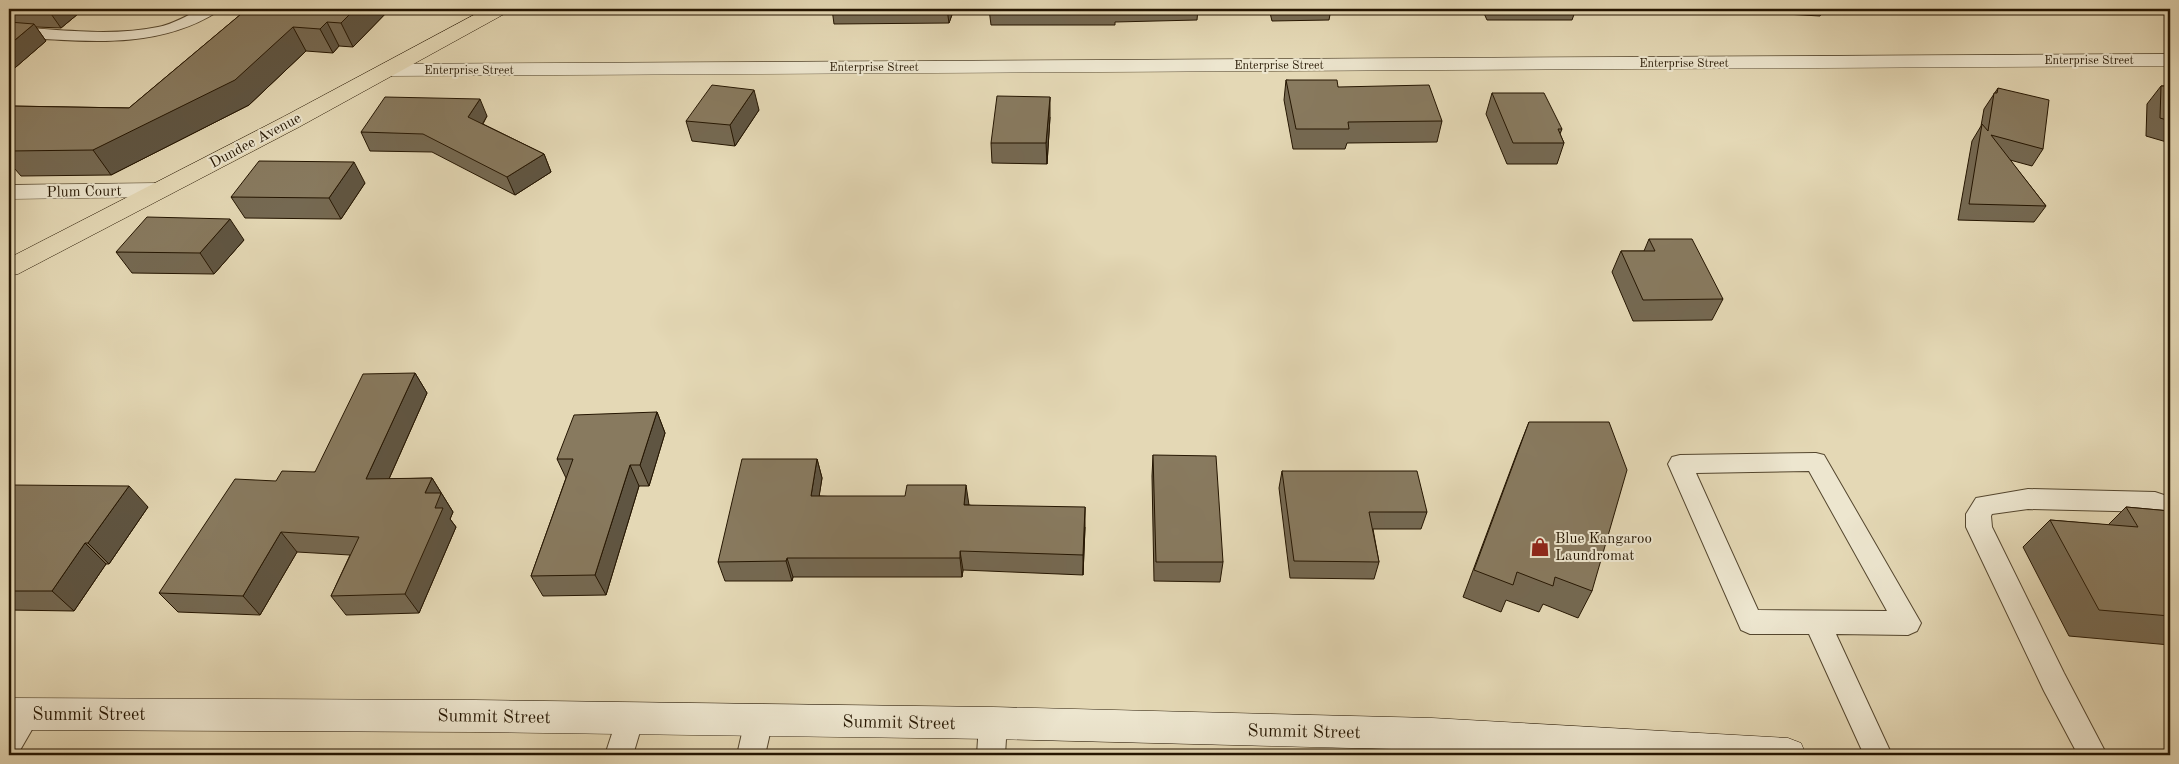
<svg xmlns="http://www.w3.org/2000/svg" width="2179" height="764" viewBox="0 0 2179 764" font-family="'Old Standard TT',serif">
<rect width="100%" height="100%" fill="#e4d8b5"/>
<filter id="stains"><feTurbulence type="fractalNoise" baseFrequency=".004" numOctaves="4"/><feColorMatrix values="0 0 0 0 .2 0 0 0 0 .09 0 0 0 0 .02 0 0 0 .5 -.17"/></filter>
<radialGradient id="worn" r=".72"><stop offset=".6" stop-color="#630" stop-opacity="0"/><stop offset="1" stop-color="#630" stop-opacity=".3"/></radialGradient>
<g fill="none" stroke-linecap="round" stroke-linejoin="round">
<g stroke="#54462e" stroke-width="2">
<g id="service">
<path d="M200,9H219L217,12C153,52 80,40 9,37V27C58,29 110,37 158,27C173,24 187,16 200,9Z"/>
<path d="M1816,453L1824,455L1921,623L1917,631L1908,635L1836,634L1892,755H1864L1809,634H1750L1741,630L1668,464L1672,457L1680,455ZM1809,471L1887,611L1758,610L1696,473Z"/>
<polygon points="2028,489 2155,492 2170,497 2170,517 2155,512 2028,509 1992,514 1991,516 1992,527 2064,673 2107,755 2078,755 2044,691 1966,527 1966,514 1976,498"/>
<path d="M27,701L37,705L41,714L19,752L9,755C9,734 3,710 27,701Z"/>
<polygon points="630,705 640,709 644,718 633,755 605,755 620,709"/>
<polygon points="759,707 769,711 773,720 765,755 737,755 745,720 749,711"/>
<polygon points="993,710 1003,714 1007,723 1005,755 977,755 979,723 983,714"/>
</g>
</g>
<g stroke="#54462e" stroke-width="1">
<g id="minor">
<polygon points="2170,54 2170,66 387,76 380,74 377,70 380,66 387,64"/>
<polygon points="160,183 168,185 172,190 168,195 160,197 9,199 9,185"/>
</g>
</g>
<g stroke="#241501" stroke-width="1">
<polygon id="secondary" points="9,698 474,700 993,707 1432,718 1788,738 1801,743 1806,755 1516,755 1432,750 993,739 474,732 9,730"/>
</g>
<g stroke="#241501" stroke-width="1">
<polygon id="primary" points="485,9 509,9 506,13 299,127 18,274 9,276 9,258 283,117"/>
</g>
<use href="#service" fill="#ede6cf" fill-rule="evenodd"/>
<use href="#minor" fill="#ede6cf" fill-rule="evenodd"/>
<use href="#secondary" fill="#ede6cf" fill-rule="evenodd"/>
<use href="#primary" fill="#e4d8b5" fill-rule="evenodd"/>
</g>
<g fill="#756952" stroke="#241501">
<polygon points="9,9 84,9 61,28 36,27 46,41 9,73"/>
<polygon points="247,9 390,9 353,47 339,46 333,53 306,51 249,105 111,175 21,176 15,169 9,169 9,106 129,108"/>
<polygon points="832,9 954,9 949,23 834,24"/>
<polygon points="989,9 1198,9 1197,20 1115,22 1115,25 991,25"/>
<polygon points="1269,9 1331,9 1329,20 1272,21"/>
<polygon points="1482,9 1576,9 1572,20 1487,20"/>
<polygon points="1748,9 1824,9 1820,16 1750,12"/>
<polygon points="1286,80 1338,87 1442,121 1437,142 1347,143 1345,149 1293,149 1284,100"/>
<polygon points="2161,86 2170,86 2170,143 2146,136 2147,104"/>
<polygon points="1998,88 2043,149 2032,166 2010,160 2046,206 2034,222 1958,220 1972,141 1981,126 1984,109"/>
<polygon points="1492,93 1562,129 1560,134 1564,143 1557,164 1507,164 1486,114"/>
<polygon points="759,110 735,146 692,141 686,121"/>
<polygon points="487,116 483,124 544,154 551,172 515,195 432,152 370,151 361,132"/>
<polygon points="1050,117 1047,164 992,163 991,143"/>
<polygon points="365,183 341,219 245,218 231,197"/>
<polygon points="1649,239 1723,299 1712,320 1633,321 1612,272 1621,251 1644,251"/>
<polygon points="244,240 214,274 132,273 116,252"/>
<polygon points="415,373 427,393 389,479 432,478 453,512 450,519 456,527 419,613 346,615 331,596 350,555 297,552 260,615 178,612 159,593 276,481 315,472"/>
<polygon points="657,412 665,433 649,486 639,486 606,595 543,596 531,576 566,478 557,459"/>
<polygon points="1529,422 1592,591 1578,618 1543,604 1539,612 1506,600 1501,612 1463,597 1518,450"/>
<polygon points="1153,455 1223,562 1220,582 1154,581 1152,476"/>
<polygon points="817,459 822,478 819,496 969,505 1085,527 1083,575 963,570 962,577 793,577 792,581 725,581 718,562"/>
<polygon points="1282,471 1427,512 1421,529 1373,529 1379,562 1374,579 1290,578 1279,488"/>
<polygon points="9,488 148,507 109,564 106,564 74,611 9,610"/>
<polygon points="2126,507 2170,511 2170,645 2069,636 2023,547 2050,520 2108,525"/>
</g>
<g fill="#5f5542" stroke="#241501">
<polygon points="52,9 84,9 61,28 49,11"/>
<polygon points="355,9 390,9 353,47 341,23"/>
<polygon points="947,9 954,9 949,23"/>
<polygon points="327,22 339,46 333,53 320,29"/>
<polygon points="34,24 46,41 9,73 9,45"/>
<polygon points="293,27 306,51 249,105 111,175 93,150"/>
<polygon points="754,90 759,110 735,146 730,125"/>
<polygon points="1050,97 1050,117 1047,164 1046,143"/>
<polygon points="480,99 487,116 476,135 468,117"/>
<polygon points="544,154 551,172 515,195 507,177"/>
<polygon points="354,162 365,183 341,219 329,198"/>
<polygon points="230,219 244,240 214,274 200,253"/>
<polygon points="415,373 427,393 380,499 366,479"/>
<polygon points="657,412 665,433 649,486 640,465"/>
<polygon points="817,459 822,478 816,516 811,496"/>
<polygon points="630,465 639,486 606,595 595,575"/>
<polygon points="432,478 453,512 450,519 456,527 419,613 405,594 425,493"/>
<polygon points="966,485 969,505 964,505"/>
<polygon points="129,486 148,507 109,564 88,543"/>
<polygon points="1085,507 1085,527 1083,575 1083,555"/>
<polygon points="281,532 297,552 260,615 243,596"/>
<polygon points="85,543 106,564 74,611 52,591"/>
<polygon points="960,551 963,570 962,577 960,558"/>
<polygon points="787,558 793,577 792,581 786,561"/>
</g>
<g fill="#887a5f" stroke="#241501">
<polygon points="9,9 52,9 49,11"/>
<polygon points="247,9 355,9 341,23 327,22 320,29 293,27 235,80 93,150 9,151 9,145 10,144 9,144 9,106 129,108"/>
<polygon points="9,22 34,24 9,45"/>
<polygon points="1286,80 1337,80 1338,87 1429,85 1442,121 1348,122 1349,129 1296,129"/>
<polygon points="712,85 754,90 730,125 686,121"/>
<polygon points="2161,86 2170,86 2170,121 2160,118"/>
<polygon points="1998,88 2049,100 2043,149 1991,135 2046,206 1969,204 1982,124 1988,131 1994,93 1997,93"/>
<polygon points="1492,93 1544,93 1562,129 1558,129 1564,143 1513,143"/>
<polygon points="997,96 1050,97 1046,143 991,143"/>
<polygon points="385,97 480,99 468,117 544,154 507,177 423,134 361,132"/>
<polygon points="259,161 354,162 329,198 231,197"/>
<polygon points="147,217 230,219 200,253 116,252"/>
<polygon points="1649,239 1692,239 1723,299 1643,300 1621,251 1655,251"/>
<polygon points="415,373 366,479 432,478 425,493 441,493 435,508 443,508 405,594 331,596 359,537 281,532 243,596 159,593 235,479 276,481 282,471 315,472 363,374"/>
<polygon points="657,412 640,465 630,465 595,575 531,576 573,459 557,459 574,415"/>
<polygon points="1529,422 1609,422 1627,470 1592,591 1555,577 1553,586 1517,572 1513,585 1474,570"/>
<polygon points="1153,455 1216,456 1223,562 1156,562"/>
<polygon points="742,459 817,459 811,496 905,496 907,485 966,485 964,505 1085,507 1083,555 960,551 960,558 787,558 786,561 718,562"/>
<polygon points="1282,471 1417,471 1427,512 1369,512 1379,562 1294,561"/>
<polygon points="11,485 129,486 88,543 85,543 52,591 9,591 9,488"/>
<polygon points="2126,507 2170,511 2170,616 2099,610 2050,520 2138,527"/>
</g>
<defs>
<g id="shop-bare" transform="scale(1.5)"><path d="M-5-2.5h2.3a2.7 3.5 0 0 1 5.4 0H5L5.5 6h-11ZM-1.5-2.5h3a1.5 2.3 0 0 0-3 0Z" fill="#8f2418" stroke="#ede6cf" stroke-width="2.5" paint-order="stroke"/></g>
</defs>
<g fill-rule="evenodd">
<use href="#shop-bare" x="1540" y="547"/>
</g>
<g text-anchor="middle" stroke-width="4" stroke-linejoin="round" paint-order="stroke">
<g font-size="12" fill="#241501" stroke="#ede6cf">
<text x="2089" y="64">Enterprise Street</text>
<text x="1684" y="67">Enterprise Street</text>
<text x="1279" y="69">Enterprise Street</text>
<text x="874" y="71">Enterprise Street</text>
<text x="469" y="74">Enterprise Street</text>
</g>
<g font-size="15" fill="#241501" stroke="#ede6cf">
<text transform="translate(255 140) rotate(-28)" y="5">Dundee Avenue</text>
<text transform="translate(84 191) rotate(-1)" y="5">Plum Court</text>
</g>
<g font-size="15" fill="#241501" stroke="#ede6cf" text-anchor="start">
<text x="1555" y="543">Blue Kangaroo<tspan x="1555" dy="17">Laundromat</tspan></text>
</g>
<g font-size="18" fill="#241501" stroke="#ede6cf">
<text x="89" y="720">Summit Street</text>
<text transform="translate(494 716) rotate(1)" y="6">Summit Street</text>
<text transform="translate(899 722) rotate(1)" y="6">Summit Street</text>
<text transform="translate(1304 731) rotate(1)" y="6">Summit Street</text>
</g>
</g>
<rect width="2179" height="764" fill="none" stroke="#e4d8b5" stroke-width="30"/>
<rect x="10" y="10" width="2159" height="744" fill="none" stroke="#241501" stroke-width="2.5"/>
<rect x="15" y="15" width="2149" height="734" fill="none" stroke="#241501"/>
<rect width="100%" height="100%" filter="url(#stains)"/>
<rect width="100%" height="100%" fill="url(#worn)"/>
</svg>
